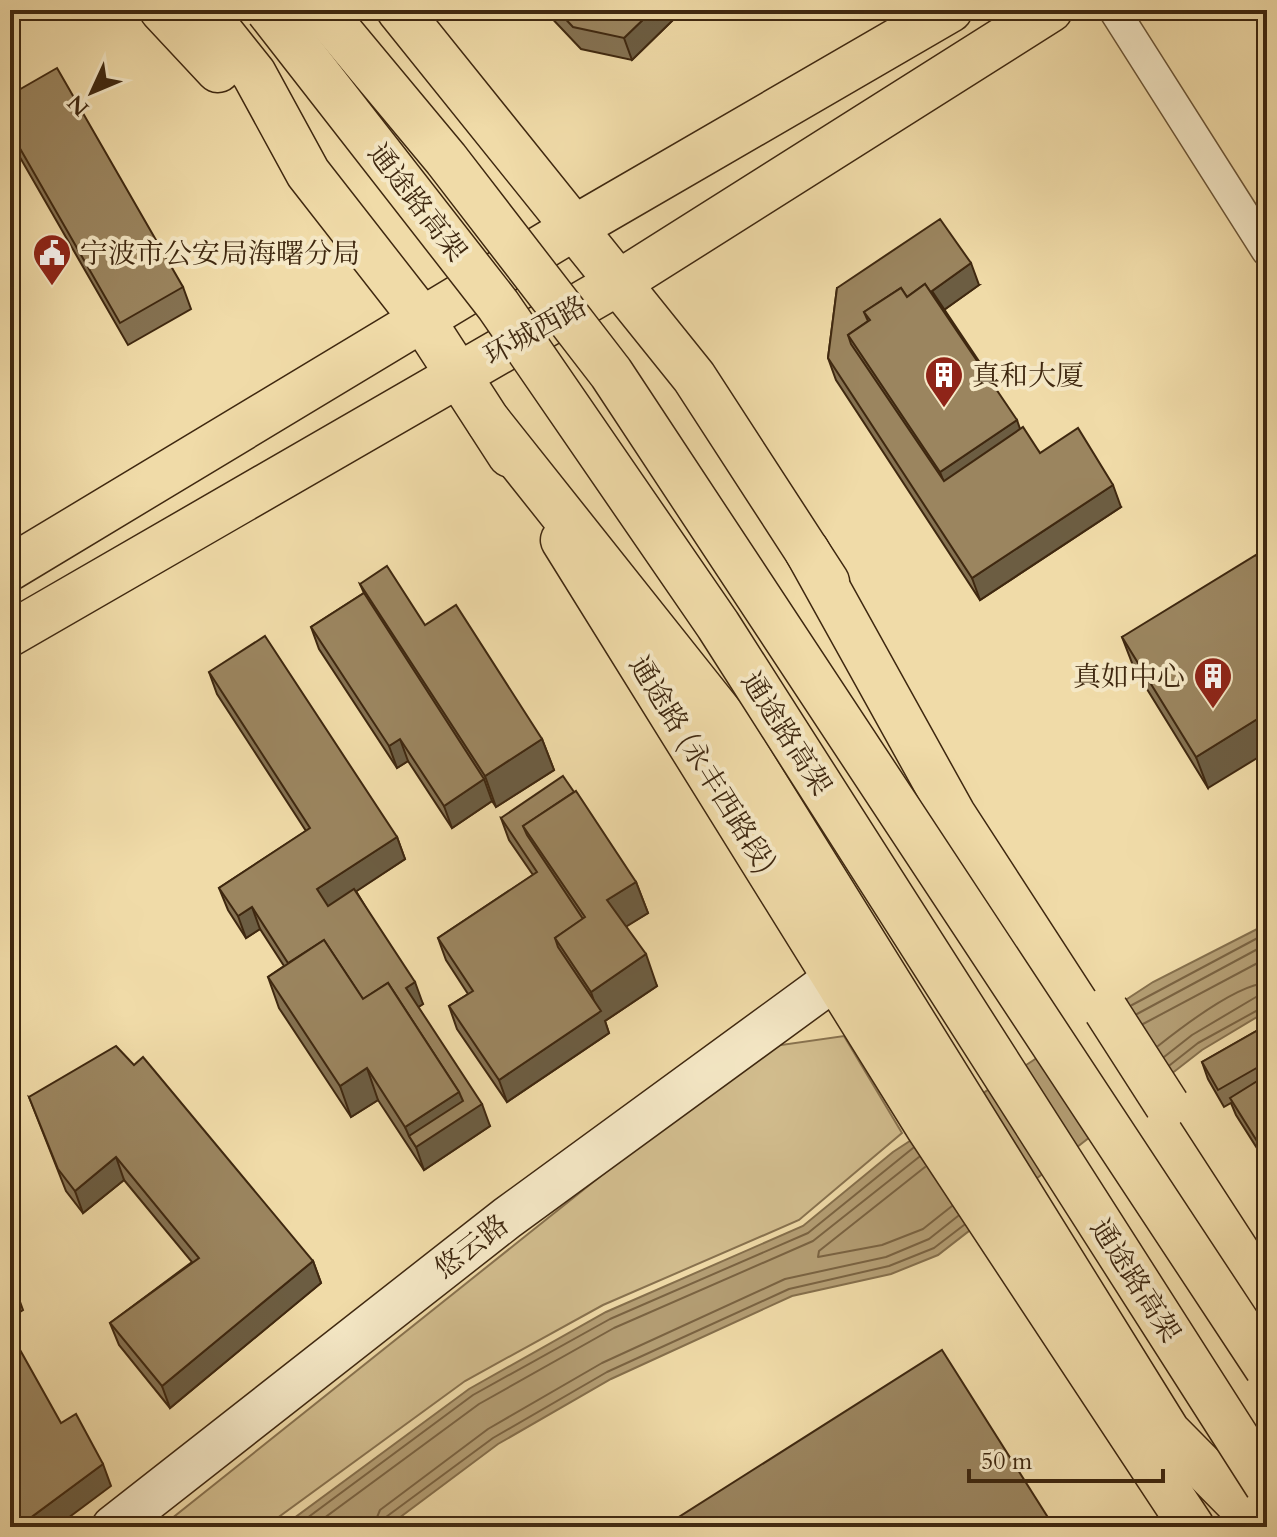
<svg xmlns="http://www.w3.org/2000/svg" width="1277" height="1537" viewBox="0 0 1277 1537" font-family="Cardo,'Noto Serif SC',serif">
<rect width="100%" height="100%" fill="#f0dba8"/>
<filter id="stains"><feTurbulence type="fractalNoise" baseFrequency=".0025" numOctaves="4"/><feColorMatrix values="0 0 0 0 .2 0 0 0 0 .09 0 0 0 0 .02 0 0 0 .5 -.17"/></filter>
<radialGradient id="worn" r=".72"><stop offset=".6" stop-color="#630" stop-opacity="0"/><stop offset="1" stop-color="#630" stop-opacity=".3"/></radialGradient>
<polygon fill="#d2bd8e" stroke="#88724f" stroke-width="2" points="844,1036 902,1133 799,1220 603,1305 465,1381 265,1527 161,1527 761,1048"/>
<polygon fill="#b49e74" stroke="#856f4c" stroke-width="2" points="1267,924 1267,1011 1202,1050 938,1255 891,1274 792,1296 611,1379 498,1444 387,1527 282,1527 469,1389 606,1312 803,1226 893,1152 1153,982"/>
<g fill="none" stroke-linecap="round" stroke-linejoin="round">
<g stroke="#7a6342" stroke-width="2">
<polyline points="1132,1005 1267,933"/>
<polyline points="1137,1014 1267,944"/>
<polyline points="1143,1024 1267,958"/>
<path d="M1158,1046C1182,1027 1237,984 1267,983"/>
<polyline points="1164,1057 1192,1035 1256,997 1267,995"/>
<polyline points="1170,1065 1198,1043 1267,1005"/>
<polyline points="925,1167 819,1251 818,1257 882,1245 923,1229 952,1206"/>
<polyline points="295,1527 473,1395 610,1319 808,1233 913,1148"/>
<polyline points="312,1527 479,1404 614,1328 813,1241 919,1157"/>
<polyline points="373,1527 380,1510 488,1429 602,1363 785,1279 886,1257 929,1239 958,1216"/>
<polyline points="383,1527 386,1517 493,1438 607,1372 789,1289 889,1266 934,1248 964,1225"/>
</g>
<g stroke="#6b5536" stroke-width="33">
<polyline id="street" points="1114,10 1267,251"/>
</g>
<g stroke="#3f2810" stroke-width="45">
<polyline id="secondary" points="113,1527 507,1218 837,977"/>
</g>
<g stroke="#3f2810" stroke-width="47">
<g id="primary">
<polyline points="162,10 218,70"/>
<polyline points="203,10 254,74 308,173 422,319 510,455"/>
<polyline points="399,10 694,377 827,582"/>
<polyline points="563,540 928,1127 1192,1527"/>
<polyline points="10,568 574,228 950,10"/>
<polyline points="10,634 618,283 1050,10"/>
</g>
</g>
<g stroke="#3f2810" stroke-width="47">
<g id="highway">
<polyline points="489,422 725,719 1168,1432 1262,1527"/>
<polyline points="807,551 953,814 1267,1298"/>
</g>
</g>
<use href="#street" stroke="#f5e8c6" stroke-width="30"/>
<use href="#secondary" stroke="#f5e8c6" stroke-width="42"/>
<use href="#primary" stroke="#f0dba8" stroke-width="44"/>
<use href="#highway" stroke="#f0dba8" stroke-width="44"/>
<g stroke="#3f2810" stroke-width="47" stroke-linecap="butt">
<polyline id="primary-bridge" points="1106,1010 1167,1105"/>
</g>
<g stroke="#3f2810" stroke-width="47" stroke-linecap="butt">
<g id="highway-bridge">
<polyline points="268,10 498,305 718,625 1267,1485"/>
<polyline points="322,10 446,159 611,373 1267,1368"/>
</g>
</g>
<use href="#primary-bridge" stroke="#f0dba8" stroke-width="44"/>
<use href="#highway-bridge" stroke="#f0dba8" stroke-width="44"/>
</g>
<g fill="#857252" stroke="#3f2810" stroke-width="2">
<polygon points="544,10 673,10 676,17 632,60 581,49"/>
<polygon points="10,95 183,287 191,309 128,345 10,140"/>
<polygon points="979,285 944,310 999,395 1020,430 1040,453 1121,507 980,600 836,380 828,358 837,288"/>
<polygon points="1267,574 1208,788 1134,668 1122,637"/>
<polygon points="360,584 425,625 542,739 554,770 496,807 492,801 452,828 408,761 397,768 319,649 311,627 364,593"/>
<polygon points="209,672 397,837 405,859 356,891 423,1004 418,1007 490,1126 424,1170 378,1100 351,1117 279,1008 268,977 284,966 260,929 246,938 228,910 219,888 306,831 217,694"/>
<polygon points="501,818 636,882 648,913 626,926 657,986 605,1021 609,1033 507,1102 457,1029 449,1006 468,994 446,960 438,938 533,875 509,840"/>
<polygon points="1267,1025 1267,1164 1236,1115 1231,1103 1224,1107 1208,1079 1202,1062"/>
<polygon points="29,1097 313,1261 321,1283 170,1408 119,1345 110,1323 192,1262 124,1180 83,1213 66,1191"/>
<polygon points="10,1279 15,1288 23,1310 10,1318"/>
</g>
<g fill="#6c5d42" stroke="#3f2810" stroke-width="2">
<polygon points="653,10 673,10 676,17 632,60 624,38"/>
<polygon points="971,263 979,285 941,312 932,291"/>
<polygon points="1017,420 1028,452 952,503 940,472"/>
<polygon points="1113,485 1121,507 980,600 972,578"/>
<polygon points="1267,713 1267,752 1208,788 1196,757"/>
<polygon points="400,739 408,761 397,768 389,746"/>
<polygon points="542,739 554,770 496,807 485,776"/>
<polygon points="484,779 492,801 452,828 444,806"/>
<polygon points="397,837 405,859 325,912 317,889"/>
<polygon points="636,882 648,913 619,931 607,900"/>
<polygon points="252,907 260,929 246,938 238,916"/>
<polygon points="646,954 657,986 605,1021 609,1033 507,1102 499,1080 598,1013 591,992"/>
<polygon points="415,982 423,1004 414,1010 406,988"/>
<polygon points="367,1068 378,1100 351,1117 340,1086"/>
<polygon points="459,1092 482,1104 490,1126 424,1170 416,1147 409,1136 405,1127"/>
<polygon points="116,1157 124,1180 83,1213 75,1191"/>
<polygon points="313,1261 321,1283 170,1408 162,1386"/>
<polygon points="103,1464 111,1486 56,1527 18,1527"/>
</g>
<g fill="#9b855f" stroke="#3f2810" stroke-width="2">
<polygon points="557,10 653,10 624,38 573,27"/>
<polygon points="57,68 183,287 120,323 10,131 10,95"/>
<polygon points="940,219 971,263 932,291 997,388 996,389 925,284 907,297 901,288 864,312 868,321 848,335 851,344 944,481 1023,427 1040,453 1078,428 1113,485 972,578 828,358 837,288"/>
<polygon points="925,284 1017,420 940,472 848,335 870,320 864,312 901,288 907,297"/>
<polygon points="1256,555 1267,574 1267,713 1196,757 1122,637"/>
<polygon points="387,566 425,625 456,605 542,739 485,776 360,584"/>
<polygon points="364,593 484,779 444,806 400,739 389,746 311,627"/>
<polygon points="265,636 397,837 317,889 328,906 354,889 415,982 406,988 482,1104 416,1147 409,1136 463,1101 459,1092 388,983 363,999 324,940 288,963 252,907 238,916 219,888 310,828 209,672"/>
<polygon points="563,776 574,792 523,826 527,835 583,919 555,938 558,947 601,1011 499,1080 449,1006 473,991 438,938 537,872 501,818"/>
<polygon points="576,791 636,882 607,900 646,954 591,992 555,938 585,917 523,826"/>
<polygon points="324,940 363,999 388,983 459,1092 405,1127 367,1068 340,1086 268,977"/>
<polygon points="1267,1025 1267,1062 1218,1090 1202,1062"/>
<polygon points="116,1046 134,1065 143,1057 313,1261 162,1386 110,1323 199,1258 116,1157 75,1191 58,1169 29,1097"/>
<polygon points="1267,1075 1267,1157 1230,1098"/>
<polygon points="10,1279 15,1288 10,1291"/>
<polygon points="10,1332 61,1423 76,1414 103,1464 18,1527 10,1527"/>
<polygon points="942,1350 1054,1527 663,1527"/>
</g>
<defs>
<g id="civic-pin" transform="scale(2)"><path d="M0 17L-7.5 6A9.5 9.5 0 1 1 7.5 6Z" fill="#8f2418" stroke="#f5e8c6"/><path d="M-.6-6.5H3V-4.5H.6V-3L4-1V1h2V6H-6V1h2V-1L-.6-3ZM-1.2 2.5V6h2.4V2.5Z" fill="#fff"/></g>
<g id="building-pin" transform="scale(2)"><path d="M0 17L-7.5 6A9.5 9.5 0 1 1 7.5 6Z" fill="#8f2418" stroke="#f5e8c6"/><path d="M-4-6H4V6H1V3H-1V6H-4ZM-2.5-4.3h1.7v1.8h-1.7ZM.8-4.3h1.7v1.8H.8ZM-2.5-1h1.7V.8h-1.7ZM.8-1h1.7V.8H.8Z" fill="#fff"/></g>
</defs>
<g fill-rule="evenodd">
<use href="#civic-pin" x="52" y="253"/>
<use href="#building-pin" x="944" y="375"/>
<use href="#building-pin" x="1213" y="676"/>
</g>
<g text-anchor="middle" stroke-width="8" stroke-linejoin="round" paint-order="stroke">
<g font-size="28" fill="#3f2810" stroke="#f5e8c6">
<text transform="translate(418 202) rotate(52)" y="10">通途路高架</text>
<text transform="translate(535 330) rotate(-29)" y="10">环城西路</text>
<text transform="translate(787 733) rotate(57)" y="10">通途路高架</text>
<text transform="translate(703 764) rotate(58)" y="10">通途路 (永丰西路段)</text>
<text transform="translate(471 1246) rotate(-38)" y="10">悠云路</text>
<text transform="translate(1136 1280) rotate(57)" y="10">通途路高架</text>
</g>
<g font-size="28" fill="#3f2810" stroke="#f5e8c6" text-anchor="start">
<text x="80" y="263">宁波市公安局海曙分局</text>
<text x="972" y="385">真和大厦</text>
<text x="1185" y="686" text-anchor="end">真如中心</text>
</g>
</g>
<rect width="1277" height="1537" fill="none" stroke="#f0dba8" stroke-width="40"/>
<rect x="12" y="12" width="1253" height="1513" fill="none" stroke="#3f2810" stroke-width="4"/>
<rect x="20" y="20" width="1237" height="1497" fill="none" stroke="#3f2810" stroke-width="2"/>
<g transform="translate(92 92) rotate(226)" stroke="#f5e8c6" stroke-width="6" paint-order="stroke">
<path d="M0-6L14 30L0 20L-14 30Z" fill="#3f2810"/>
<text y="-12" font-size="22" font-weight="bold" text-anchor="middle" fill="#3f2810">N</text>
</g>
<path d="M969 1469v12h194v-12" fill="none" stroke="#3f2810" stroke-width="4"/>
<text x="981" y="1469" font-size="24" fill="#3f2810" stroke="#f5e8c6" stroke-width="6" paint-order="stroke">50 m</text>
<rect width="100%" height="100%" filter="url(#stains)"/>
<rect width="100%" height="100%" fill="url(#worn)"/>
</svg>
